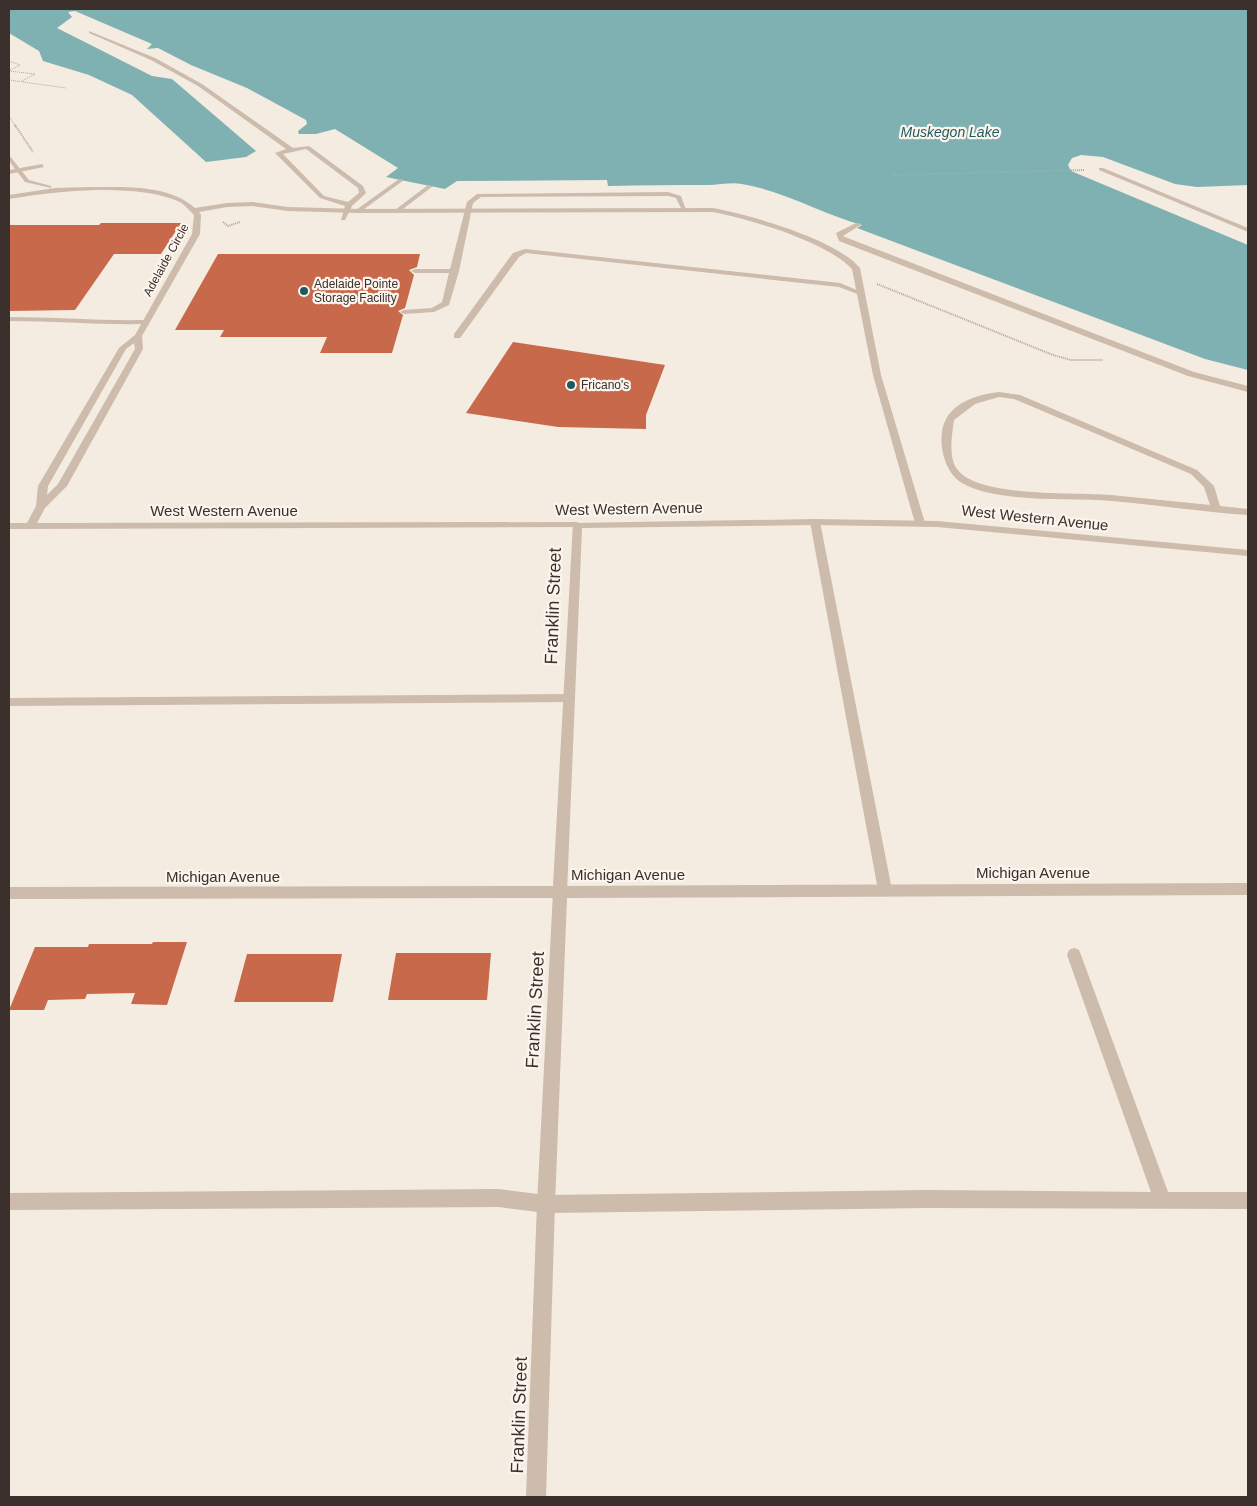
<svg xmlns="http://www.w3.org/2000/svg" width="1257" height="1506" viewBox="0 0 1257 1506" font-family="Arial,sans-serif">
<rect width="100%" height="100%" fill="#f4ebe1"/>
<path fill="#7fb0b2" d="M9,9H1248V185L1197,187L1175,184L1103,157L1081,155L1072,158L1068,165L1071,171L1248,245V370L1205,359L857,228L862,225C822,214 784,191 742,184C731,182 719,185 708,185C675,185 641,185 608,186L607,180L457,181L445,189L386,177L398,168L335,129L316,134H299L298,131L307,124L306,120L247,88L191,65L158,48L147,49L152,44L75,11L68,12L72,17L57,28L152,76L172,79L256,151L246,157L206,162L132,95L89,75L43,61L39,51L9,33Z"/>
<g fill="#c8694b">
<polygon points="101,223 181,223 161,254 114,254 75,310 9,311 9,225 99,225"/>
<polygon points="218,254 420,254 417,267 409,270 414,275 405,308 398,311 403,315 392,353 320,353 327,337 220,337 224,330 175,330"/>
<polygon points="513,342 665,365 646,415 646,429 558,427 466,413"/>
<polygon points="153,942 187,942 167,1005 131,1004 135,993 87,994 85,999 48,1000 44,1010 9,1010 35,947 88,947 89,944 152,944"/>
<polygon points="396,953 491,953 487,1000 388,1000"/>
<polygon points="247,954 342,954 333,1002 234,1002"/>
</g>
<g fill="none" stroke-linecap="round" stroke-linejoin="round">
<g stroke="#b9a596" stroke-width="1" stroke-dasharray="1 1" stroke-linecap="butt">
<polyline points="9,61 20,65 9,71"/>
<polyline points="9,71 35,74 22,81"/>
<polyline points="9,80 66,88"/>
<polyline points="9,116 16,127"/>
</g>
<g stroke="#b9a596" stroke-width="2" stroke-dasharray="1 1" stroke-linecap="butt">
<polyline points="15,125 33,152"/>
<polyline points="893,175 1084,170"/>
<polyline points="223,222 228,226 240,222"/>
<polyline points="877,284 1053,355 1071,360 1103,360"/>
</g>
<g fill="#cdbbac" fill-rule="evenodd">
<path d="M89,31L155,58L202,84L293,148L309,146L363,186L366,193L352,206L345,220H341L345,206L320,198L275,153L286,149L198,86L151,60L89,33ZM306,149L358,188L359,193L348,202L324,196L283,154Z"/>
<polygon points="42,164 44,167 9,174 9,170"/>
<polygon points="1099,168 1103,168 1248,228 1248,232 1099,170"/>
<polygon points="399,179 404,180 360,212 356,212 356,210"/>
<polygon points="428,185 433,186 399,212 395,212 395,210"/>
<polygon points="668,192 681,196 686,210 682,210 676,198 668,196 481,197 473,203 459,271 449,305 434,312 404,314 400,312 404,310 432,308 442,302 449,273 415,273 411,271 415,269 450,269 467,202 477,194"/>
<polygon points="856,223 862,224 843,236 845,237 1194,372 1248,386 1248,392 1188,376 839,241 836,233"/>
<polygon points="525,249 840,283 864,293 860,295 839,287 526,253 519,257 460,338 454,338 454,334 513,253"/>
<path d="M9,317C55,317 100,321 146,320L150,322L146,324C100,325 55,321 9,321Z"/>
<polygon points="815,519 820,522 892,890 890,894 885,896 880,894 878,890 810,522"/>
<polygon points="569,694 575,698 569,702 9,706 9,698"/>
<polygon points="1074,948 1079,950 1081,955 1168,1192 1248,1192 1248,1209 926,1208 546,1213 499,1207 9,1210 9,1193 499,1189 546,1195 926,1190 1151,1192 1067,955 1069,950"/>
</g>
<g fill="#cdbbac" fill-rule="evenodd">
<polygon points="9,155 29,180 51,186 51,188 25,182 9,161"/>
<path d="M89,187C123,187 169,184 195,208L227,203L253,202L288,207L358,209L713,208C750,215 836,239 860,268L881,375L925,523L920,526L915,523L873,375L852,269C827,242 750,219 713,212L358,213L288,211L253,206L227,207L199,212L201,215L200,234L142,336L143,349L67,486L45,508L37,523L577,522L582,525L581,527L9,529V523H27L36,506L38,486L119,348L135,335L192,234L194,215C190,211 185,205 180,202C138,182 54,191 9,199V195L55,188ZM134,343L135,349L58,484L47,495L48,486L126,349Z"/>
<path d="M999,392L1020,395L1197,470L1214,486L1220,506L1248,509V515C1203,512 1158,505 1112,501C1070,497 999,504 962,483C943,472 936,437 946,419C956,401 980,394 999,392ZM999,397L1014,399L1191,474L1204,487L1210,505C1177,502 1144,498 1111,495C1078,492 977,498 957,469C948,457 952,434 954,420L975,404Z"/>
<polygon points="1248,883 1248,895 567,898 555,1204 546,1497 526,1497 537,1204 553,892 555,888 560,886"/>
</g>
<polygon fill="#cdbbac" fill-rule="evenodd" points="815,519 937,521 1248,550 1248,556 937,527 815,525 582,528 567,892 565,896 560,898 9,899 9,887 553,886 573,523"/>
</g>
<g fill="#1f5a5e" stroke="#fbf5ee" stroke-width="2">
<circle cx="304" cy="291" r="5"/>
<circle cx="571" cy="385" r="5"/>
</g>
<g text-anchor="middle" stroke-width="4.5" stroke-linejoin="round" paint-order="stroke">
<g font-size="12" fill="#3b302b" stroke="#fbf5ee">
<text transform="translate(166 260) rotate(-61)" y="4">Adelaide Circle</text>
</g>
<g font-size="12" fill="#3b302b" stroke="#fbf5ee" text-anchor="start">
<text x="314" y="288">Adelaide Pointe<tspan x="314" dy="14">Storage Facility</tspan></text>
<text x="581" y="389">Fricano's</text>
</g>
<g font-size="14" font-style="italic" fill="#1f5a5e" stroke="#fbf5ee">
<text x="950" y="137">Muskegon Lake</text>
</g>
<g font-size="15" fill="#3b302b" stroke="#fbf5ee">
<text transform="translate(629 509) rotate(-1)" y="5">West Western Avenue</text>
<text x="224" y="516">West Western Avenue</text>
<text transform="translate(1035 518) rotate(6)" y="5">West Western Avenue</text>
<text x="1033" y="878">Michigan Avenue</text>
<text x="628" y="880">Michigan Avenue</text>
<text x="223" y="882">Michigan Avenue</text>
</g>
<g font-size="18" fill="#3b302b" stroke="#fbf5ee">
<text transform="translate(553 606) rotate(-88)" y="6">Franklin Street</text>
<text transform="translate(535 1010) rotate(-87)" y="6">Franklin Street</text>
<text transform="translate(519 1415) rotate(-88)" y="6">Franklin Street</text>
</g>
</g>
<rect width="1257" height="1506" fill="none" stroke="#3b302b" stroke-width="20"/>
</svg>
